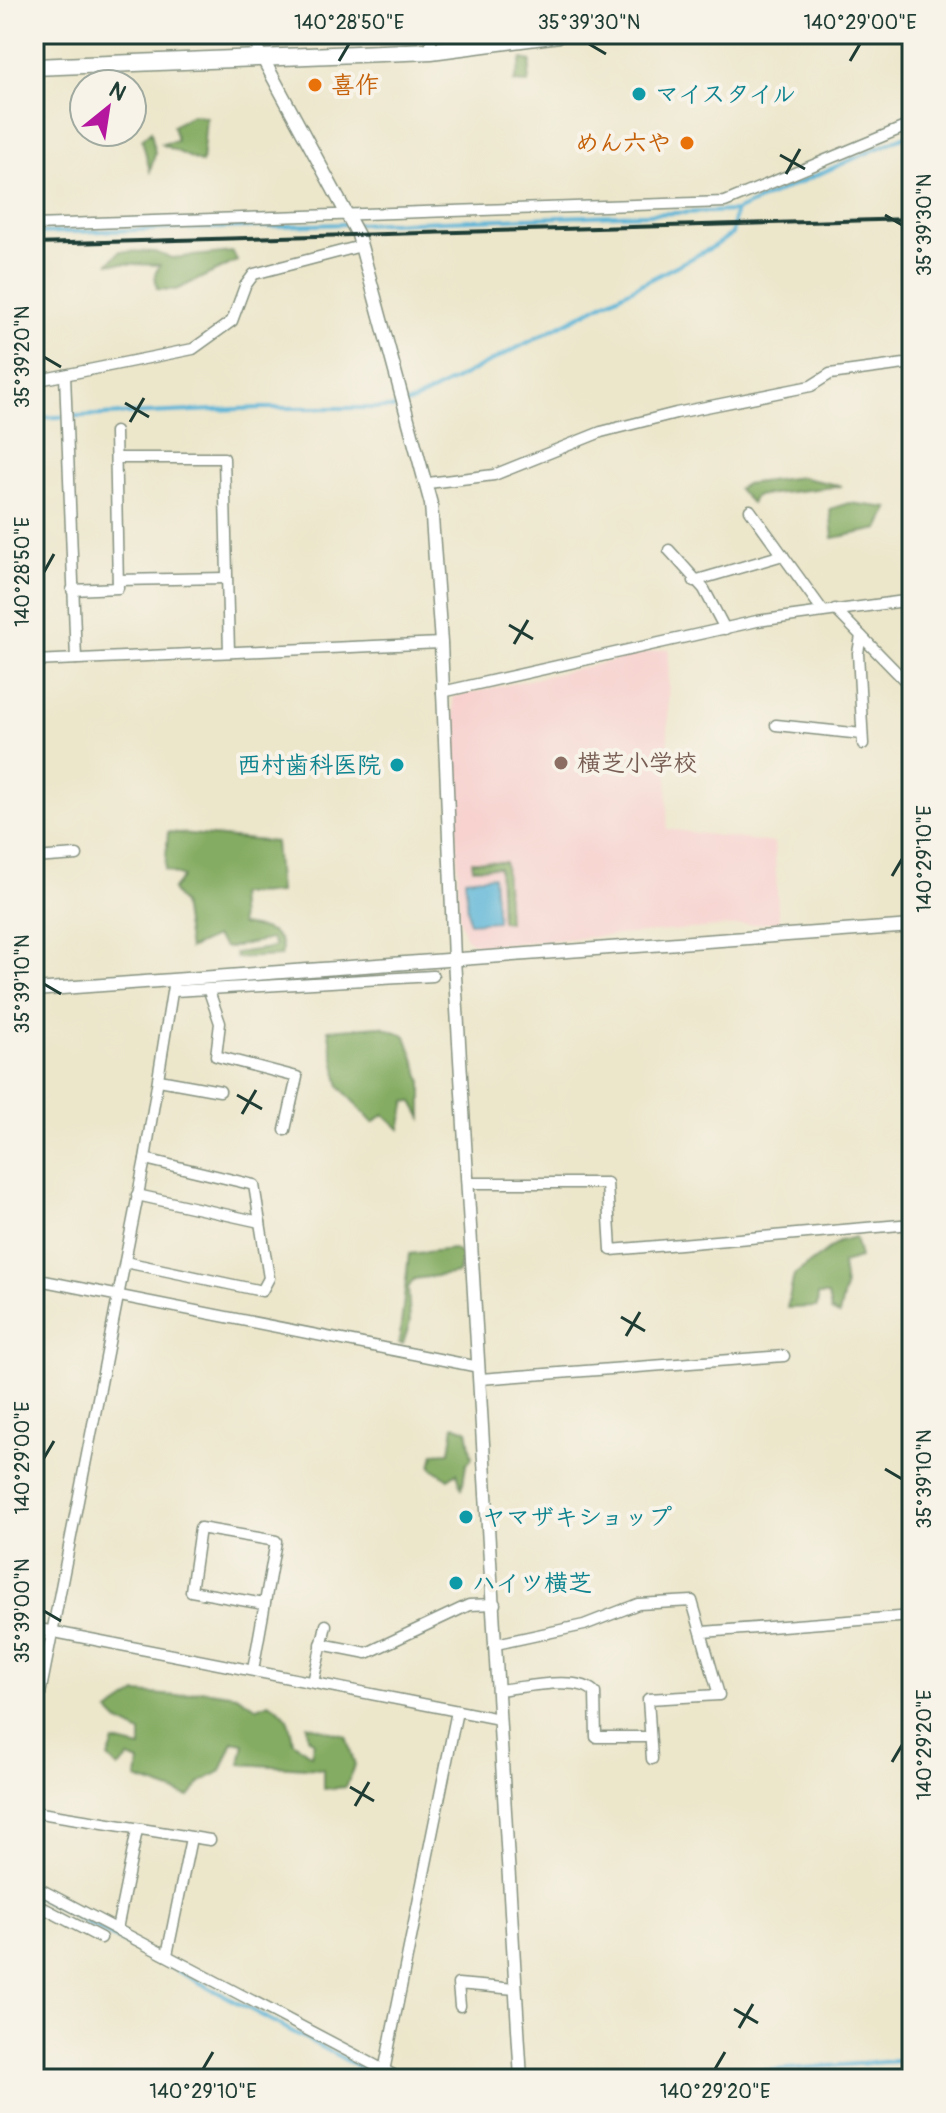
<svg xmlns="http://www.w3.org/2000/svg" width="946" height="2113" viewBox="0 0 946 2113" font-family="Pangolin,'Klee One',sans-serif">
<rect width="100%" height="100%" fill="#f7f3e8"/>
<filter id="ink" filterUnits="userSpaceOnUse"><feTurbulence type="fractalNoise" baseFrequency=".0125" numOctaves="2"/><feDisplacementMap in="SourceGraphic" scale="16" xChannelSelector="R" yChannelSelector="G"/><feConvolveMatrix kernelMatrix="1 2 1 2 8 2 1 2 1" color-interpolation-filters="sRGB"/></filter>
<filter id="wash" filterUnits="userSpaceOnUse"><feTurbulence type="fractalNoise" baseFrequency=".006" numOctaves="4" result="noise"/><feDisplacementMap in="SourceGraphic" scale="32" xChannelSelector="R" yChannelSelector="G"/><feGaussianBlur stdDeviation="1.8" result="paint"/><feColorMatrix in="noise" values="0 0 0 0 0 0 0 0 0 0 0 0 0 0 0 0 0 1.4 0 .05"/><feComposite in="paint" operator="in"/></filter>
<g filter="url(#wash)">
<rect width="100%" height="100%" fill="#ece6cb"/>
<polygon fill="#f7d0ce" points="669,648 667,829 774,843 779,922 480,946 470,941 465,937 459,918 453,697"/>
<g fill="#84ac62" stroke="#52744b" stroke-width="2">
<polygon points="522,59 531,61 528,83 514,82"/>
<polygon points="192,115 206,117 202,163 161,144 177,141 173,126"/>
<polygon points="151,131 155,153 150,171 142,139"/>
<polygon points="120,251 154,252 172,258 233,252 237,261 176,290 157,289 155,274 160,265 109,263"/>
<polygon points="800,477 842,486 755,496 751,503 738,489 745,484"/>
<polygon points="849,503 889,508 879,529 833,538 830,509"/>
<path d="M168,832L275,842L279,893L238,894L240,925C260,928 287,930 281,956L236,958L235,953L271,948L275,945L271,939L226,948L215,937L189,949L182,904L172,890L183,877L165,870Z"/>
<polygon points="472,861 505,862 508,922 501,921 499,867 473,868"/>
<polygon points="381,1026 406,1036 422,1081 422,1118 413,1102 406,1101 400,1129 384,1114 373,1123 340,1087 328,1030"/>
<polygon points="855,1237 860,1258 842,1263 845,1288 839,1315 831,1311 828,1295 818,1295 817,1307 787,1308 794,1275 840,1241"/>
<polygon points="453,1249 463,1255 458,1273 414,1279 408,1288 410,1322 403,1344 399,1343 409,1254"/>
<polygon points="454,1425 467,1430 472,1458 466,1465 462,1489 457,1473 448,1479 431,1467 434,1453 450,1452"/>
<path d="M203,1690L236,1695L258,1708L268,1703C287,1710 290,1723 293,1742L311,1755L314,1742L308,1737L307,1725L346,1736L355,1766L346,1787L323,1789V1769L240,1764L244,1744L233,1742L221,1771L200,1783L189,1797L137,1779L139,1762L129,1758L118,1768L108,1758L114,1742L141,1748V1733L119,1722L109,1712L137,1693L178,1696Z"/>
</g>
<polygon fill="#59b4d7" stroke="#3c7886" stroke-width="2" points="493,876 497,921 469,923 465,879"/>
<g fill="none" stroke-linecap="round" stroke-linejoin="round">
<g stroke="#59b4d7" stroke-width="4">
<polyline points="356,224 735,211 912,133"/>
<polyline points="34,233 347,224"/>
<polyline points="34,418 261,408 394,408 412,402 713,247 732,234 735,211"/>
<polyline points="34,1895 382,2079"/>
<polyline points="653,2079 912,2060"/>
</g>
</g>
</g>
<g filter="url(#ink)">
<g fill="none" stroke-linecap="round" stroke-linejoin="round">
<g stroke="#869280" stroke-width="13">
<g id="minor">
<polyline points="251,34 262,57"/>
<polyline points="431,34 431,51"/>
<polyline points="34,225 725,202 912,124"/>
<polyline points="65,375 76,659"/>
<polyline points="34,381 193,349 232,321 245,286 254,274 361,246"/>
<polyline points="117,458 224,458 229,652"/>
<polyline points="428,483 494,475 601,432 676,413 811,386 830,374 912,363"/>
<polyline points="750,510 823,611"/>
<polyline points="669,550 704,589 725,629"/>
<polyline points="118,580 226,578"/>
<polyline points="694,581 783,555"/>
<polyline points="72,590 118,588 115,432"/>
<polyline points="835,609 912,688"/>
<polyline points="861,636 858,653 863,744"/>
<polyline points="34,661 441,643"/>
<polyline points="442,692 757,621 912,600"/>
<polyline points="776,725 862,734"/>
<polyline points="34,858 77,855"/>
<polyline points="174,991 433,976"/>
<polyline points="209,991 220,1023 216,1056 297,1077 285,1130"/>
<polyline points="159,1080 220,1091"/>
<polyline points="468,1183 607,1183 611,1250 912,1224"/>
<polyline points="137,1195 260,1222"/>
<polyline points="125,1262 262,1291 269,1278 254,1185 145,1159"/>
<polyline points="34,1279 479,1367"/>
<polyline points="480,1379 784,1356"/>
<polyline points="34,1628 499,1719"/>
<polyline points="703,1632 912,1616"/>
<polyline points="321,1644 367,1653 469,1605 495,1604"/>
<polyline points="496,1644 584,1625 638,1604 692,1601 719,1695 648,1699 652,1759"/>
<polyline points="253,1670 276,1541 200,1528 191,1591 264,1604"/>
<polyline points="313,1682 326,1625"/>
<path d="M498,1690C520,1688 581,1674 595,1693L596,1737H650"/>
<polyline points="34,1725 145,1159 174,980"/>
<polyline points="34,1812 210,1840"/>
<polyline points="34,1886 401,2079"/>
<polyline points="34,1903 101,1938"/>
<polyline points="117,1929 137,1830"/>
<polyline points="167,1955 191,1838"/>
<polyline points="460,2006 458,1984 515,1989"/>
<polyline points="384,2071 457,1711"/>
</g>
</g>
<g stroke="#869280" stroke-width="15">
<g id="tertiary">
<polyline points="262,57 358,235 431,504 441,643 454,959 521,2079"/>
<polyline points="34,990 912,926"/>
</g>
</g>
<g stroke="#869280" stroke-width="19">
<polyline id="trunk" points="34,67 431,51 559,34"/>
</g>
<use href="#minor" stroke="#fff" stroke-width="10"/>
<use href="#tertiary" stroke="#fff" stroke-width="12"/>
<use href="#trunk" stroke="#fff" stroke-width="16"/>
<polyline stroke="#1f3d34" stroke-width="4" points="34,244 912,219"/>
</g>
</g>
<path fill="none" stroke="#1f3d34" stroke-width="3" d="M589,44L606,54M339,61L349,44M850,61L860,44M780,155L805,169M786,174L800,149M885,215L902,225M44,357L61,367M125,403L149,417M130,422L144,398M44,572L54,554M509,625L533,639M514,644L528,620M892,876L902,859M44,984L61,994M237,1095L262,1109M242,1114L256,1090M621,1317L645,1331M626,1336L640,1312M44,1458L54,1441M885,1469L902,1479M44,1611L61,1621M892,1762L902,1745M350,1787L374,1801M355,1806L369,1782M734,2009L758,2023M739,2028L753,2004M203,2069L213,2052M715,2069L725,2052"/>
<g fill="#e8710a" stroke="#f7f3e8" stroke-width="3">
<circle cx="315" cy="85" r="8"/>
<circle cx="687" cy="143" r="8"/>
</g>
<g fill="#0f9aa8" stroke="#f7f3e8" stroke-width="3">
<circle cx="639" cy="94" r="8"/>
<circle cx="397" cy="765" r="8"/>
<circle cx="466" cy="1517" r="8"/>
<circle cx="456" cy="1583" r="8"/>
</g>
<circle fill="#8d6e63" stroke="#f7f3e8" stroke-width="3" cx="561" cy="763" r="8"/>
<g text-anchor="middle" stroke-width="8" stroke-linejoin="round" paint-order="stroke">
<g font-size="24" font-weight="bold" fill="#c56008" stroke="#f7f3e8" text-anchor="start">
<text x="331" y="93">喜作</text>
<text x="671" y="151" text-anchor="end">めん六や</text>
</g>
<g font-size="24" font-weight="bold" fill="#0d838f" stroke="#f7f3e8" text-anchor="start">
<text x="655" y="102">マイスタイル</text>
<text x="381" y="773" text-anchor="end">西村歯科医院</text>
<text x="482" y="1525">ヤマザキショップ</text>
<text x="472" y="1591">ハイツ横芝</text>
</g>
<g font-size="24" font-weight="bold" fill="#785e54" stroke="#f7f3e8" text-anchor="start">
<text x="577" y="771">横芝小学校</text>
</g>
</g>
<rect width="946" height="2113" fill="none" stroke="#f7f3e8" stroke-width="88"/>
<g transform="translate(108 108) rotate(30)"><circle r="38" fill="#f7f3e8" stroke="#a1aaa0" stroke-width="2"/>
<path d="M0-6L14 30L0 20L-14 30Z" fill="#b5179e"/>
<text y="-12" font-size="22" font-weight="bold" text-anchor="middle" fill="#1f3d34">N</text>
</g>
<rect x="44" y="44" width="858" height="2025" fill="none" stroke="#1f3d34" stroke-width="3"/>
<g font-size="20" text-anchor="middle" fill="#1f3d34">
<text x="349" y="29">140°28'50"E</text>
<text x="589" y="29">35°39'30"N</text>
<text x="860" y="29">140°29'00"E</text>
<text transform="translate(924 225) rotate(-90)" y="7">35°39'30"N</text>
<text transform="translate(22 357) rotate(-90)" y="7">35°39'20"N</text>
<text transform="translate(22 572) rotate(-90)" y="7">140°28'50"E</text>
<text transform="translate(924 859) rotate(-90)" y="7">140°29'10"E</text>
<text transform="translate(22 984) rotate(-90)" y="7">35°39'10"N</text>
<text transform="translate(22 1458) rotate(-90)" y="7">140°29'00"E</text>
<text transform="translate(924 1479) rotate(-90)" y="7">35°39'10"N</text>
<text transform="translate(22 1611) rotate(-90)" y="7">35°39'00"N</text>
<text transform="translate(924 1745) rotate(-90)" y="7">140°29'20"E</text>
<text x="203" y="2098">140°29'10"E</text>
<text x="715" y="2098">140°29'20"E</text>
</g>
</svg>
